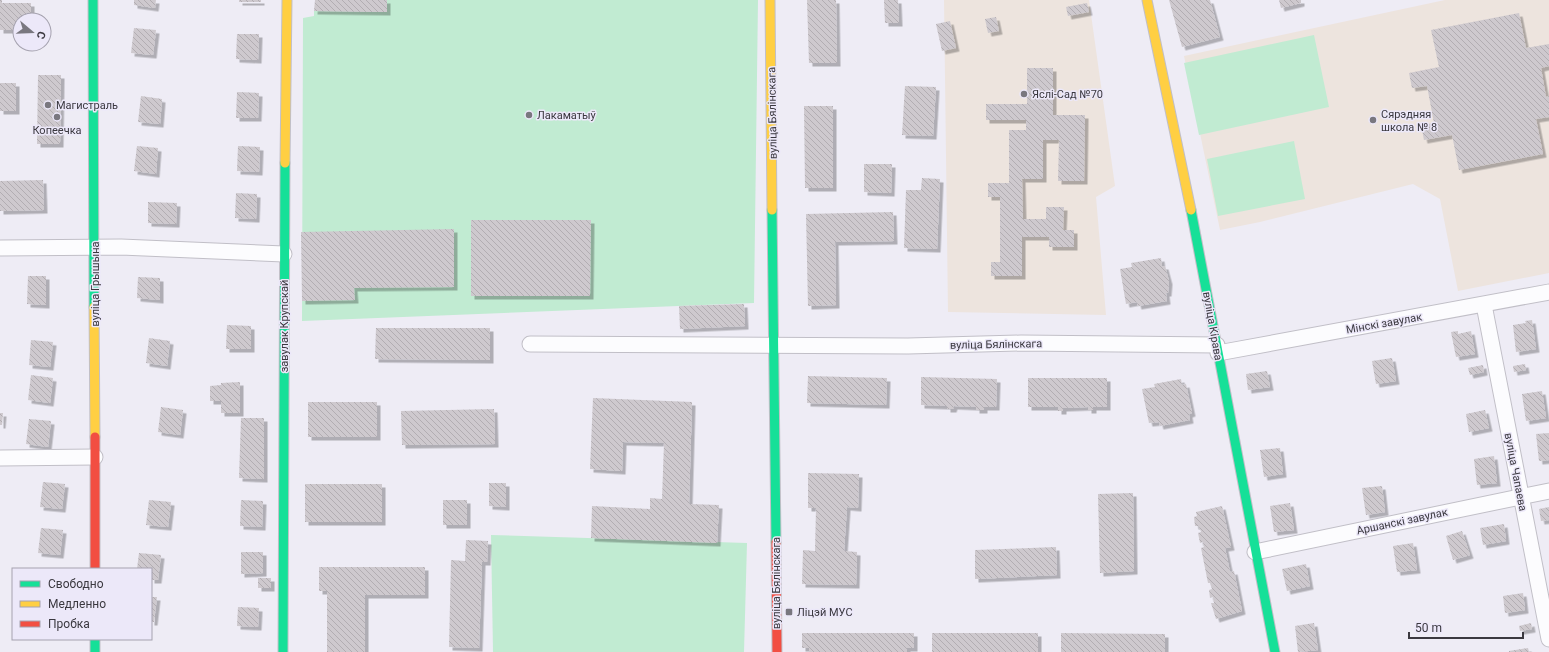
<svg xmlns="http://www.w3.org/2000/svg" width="1549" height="652" viewBox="0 0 1549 652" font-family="Roboto,sans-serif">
<defs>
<pattern id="building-back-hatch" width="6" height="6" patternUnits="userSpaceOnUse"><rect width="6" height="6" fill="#cec9ce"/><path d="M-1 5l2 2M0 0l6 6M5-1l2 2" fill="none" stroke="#b2adb2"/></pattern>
<filter id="shadow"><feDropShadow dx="3.5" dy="3.5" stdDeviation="0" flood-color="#0004"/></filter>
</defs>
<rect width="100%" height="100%" fill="#eeecf5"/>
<g fill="#ede4de">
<polygon points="944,0 1089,0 1115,186 1096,197 1106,315 948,312"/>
<polygon points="1445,0 1549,0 1549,273 1458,291 1440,199 1413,184 1260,222 1220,230 1184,56"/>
</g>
<g fill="#c1ebd2">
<polygon points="387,0 758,0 754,303 302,321 303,18 314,16 314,11 387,12"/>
<polygon points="1314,35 1329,107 1199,135 1184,63"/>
<polygon points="1294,141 1305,199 1218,216 1207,159"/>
<polygon points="491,535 747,543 744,652 493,652"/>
</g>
<g fill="url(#building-back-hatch)" filter="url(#shadow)">
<polygon points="0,0 2,0 2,3 31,3 31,20 20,20 20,30 0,30"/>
<polygon points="134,0 156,0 155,8 134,5"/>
<rect x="239" y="0" width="22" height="2"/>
<polygon points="315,0 387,0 387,12 314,11"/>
<polygon points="807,0 836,0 837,63 809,63"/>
<polygon points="884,0 898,0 899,23 885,23"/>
<polygon points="1169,0 1210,0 1220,37 1182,47"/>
<polygon points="1279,0 1301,0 1301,3 1281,8"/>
<polygon points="1087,3 1089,12 1068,16 1066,7"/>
<polygon points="1519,13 1526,48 1549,44 1549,66 1541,68 1546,97 1549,96 1549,117 1536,119 1543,154 1459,170 1452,135 1424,140 1421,125 1434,123 1427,86 1412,88 1409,73 1439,67 1431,30"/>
<polygon points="996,17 999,31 988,33 985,19"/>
<polygon points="950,21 956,48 942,51 936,24"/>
<polygon points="134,28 156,30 153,55 131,53"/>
<polygon points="237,34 259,34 258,60 236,59"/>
<polygon points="1027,68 1053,68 1053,115 1085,115 1084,181 1058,181 1059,140 1043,140 1043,179 1022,179 1023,219 1046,219 1046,207 1064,207 1063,230 1074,230 1074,247 1049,247 1049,237 1022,237 1022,276 991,276 991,262 1000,262 1000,197 988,197 988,183 1009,183 1009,130 1026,130 1026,120 986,120 986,104 1027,104"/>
<polygon points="38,75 61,75 60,144 37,144"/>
<rect x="0" y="83" width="16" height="28"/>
<polygon points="905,86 936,87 933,136 902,135"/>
<polygon points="237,92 259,93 258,118 236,118"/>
<polygon points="141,96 162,99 160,124 138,122"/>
<polygon points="804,106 833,106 833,188 805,188"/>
<polygon points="137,146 158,148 156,174 134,171"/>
<polygon points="238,146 260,147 259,172 237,171"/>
<polygon points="864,164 892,164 891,193 864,192"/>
<polygon points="922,178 940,179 937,249 904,248 906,190 921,190"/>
<polygon points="43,180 44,210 0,211 0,181"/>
<polygon points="236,193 257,194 256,219 235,218"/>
<polygon points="148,202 177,203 176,224 148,223"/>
<polygon points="893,212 894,241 835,242 836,305 808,306 806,214"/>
<polygon points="471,220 591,220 590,296 471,296"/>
<polygon points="454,229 454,287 354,288 355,300 302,301 301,232"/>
<polygon points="1161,258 1162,266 1165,266 1166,270 1169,281 1168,293 1166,293 1167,301 1138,306 1137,302 1126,304 1120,269 1132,267 1131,263"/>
<polygon points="28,276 46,276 46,305 27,304"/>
<polygon points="138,277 160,278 160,300 137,298"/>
<polygon points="744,304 745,326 680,329 679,306"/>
<polygon points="1532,320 1536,349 1516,352 1513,325 1526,323 1525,321"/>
<polygon points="227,325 251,326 251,349 226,349"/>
<polygon points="376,328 490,328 490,360 375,359"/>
<polygon points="1458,331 1458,334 1471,331 1475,354 1456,357 1451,332"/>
<polygon points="149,338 170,341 167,366 146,363"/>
<polygon points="31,340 53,342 50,367 29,365"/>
<polygon points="1392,358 1396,381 1376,384 1372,361"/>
<polygon points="1525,364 1526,370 1514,372 1513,366"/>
<polygon points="1483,365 1484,372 1470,375 1468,368"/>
<polygon points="1267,371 1270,387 1248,390 1246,374"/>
<polygon points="31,375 53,378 50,403 28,400"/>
<polygon points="808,376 887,378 886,405 807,403"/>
<polygon points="921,377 997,379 996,407 984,407 984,410 976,410 976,407 954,406 953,409 947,409 947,406 921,405"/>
<polygon points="1028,378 1107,378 1107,407 1093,407 1093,410 1088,410 1088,407 1063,408 1063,411 1058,411 1058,407 1028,407"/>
<polygon points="1181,379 1182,385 1186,384 1192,413 1189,414 1190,420 1160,426 1159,422 1149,423 1142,389 1155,387 1154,384"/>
<polygon points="240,382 240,413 221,413 221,401 210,401 210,386 221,385 221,383"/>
<polygon points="1542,391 1546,418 1526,421 1522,394"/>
<polygon points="593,398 692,402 689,504 719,505 717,543 591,538 592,506 650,509 650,498 662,499 664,443 623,442 622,471 590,469"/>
<rect x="308" y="402" width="69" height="35"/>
<polygon points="161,407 183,410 180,435 158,432"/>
<polygon points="494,409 495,444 402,445 401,411"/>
<polygon points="1485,410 1489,428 1469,432 1466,414"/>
<polygon points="0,413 3,413 2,425 0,425"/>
<polygon points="241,418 264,418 264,479 239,478"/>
<polygon points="29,419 51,421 48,447 26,444"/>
<polygon points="1549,433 1549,460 1539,461 1536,434"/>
<polygon points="1280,448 1283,474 1264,477 1260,450"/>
<polygon points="1494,456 1497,483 1477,485 1474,459"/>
<polygon points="808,473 859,474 858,508 847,507 844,551 857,552 856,585 802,584 803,550 815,551 816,508 808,508"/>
<polygon points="43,482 65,484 62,509 40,507"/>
<polygon points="489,483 506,483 506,507 489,506"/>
<rect x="305" y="484" width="77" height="38"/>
<polygon points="1382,486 1385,512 1366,515 1362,488"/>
<polygon points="1133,493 1134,571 1100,573 1098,494"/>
<polygon points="149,500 171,502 168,527 146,525"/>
<polygon points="241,500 263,501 262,527 240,526"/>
<rect x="443" y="500" width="24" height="25"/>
<polygon points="1290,503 1294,530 1274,532 1270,506"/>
<polygon points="1222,506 1231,547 1225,548 1230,572 1234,571 1242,611 1216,619 1211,603 1214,603 1213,597 1210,598 1209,590 1212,589 1210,583 1208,583 1201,548 1204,547 1203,542 1200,543 1198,533 1201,532 1199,526 1195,526 1194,517 1197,516 1196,512"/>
<polygon points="1549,507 1549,520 1541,521 1539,509"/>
<polygon points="1504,524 1506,541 1483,545 1480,528"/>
<polygon points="41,528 63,530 60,555 38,553"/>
<polygon points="1462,531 1470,555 1453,560 1446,536"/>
<polygon points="466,540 488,541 487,562 482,562 479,648 449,647 451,560 465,561"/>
<polygon points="1413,543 1417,570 1397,572 1393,546"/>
<polygon points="1056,547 1057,575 975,579 975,550"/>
<polygon points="241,552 263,552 263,573 241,574"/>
<polygon points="139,553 161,555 158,580 151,580 151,569 137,569"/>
<polygon points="1306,564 1310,586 1287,591 1282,569"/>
<polygon points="319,567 425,567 425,595 365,595 365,652 327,652 327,591 319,591"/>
<rect x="258" y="578" width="13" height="10"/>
<polygon points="1523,593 1525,610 1505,613 1503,596"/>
<polygon points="151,597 157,597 154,622 151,622"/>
<polygon points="238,607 259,608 258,627 237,626"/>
<polygon points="1314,623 1318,650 1298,652 1295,626"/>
<polygon points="1531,623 1532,629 1520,631 1519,626"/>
<polygon points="802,633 914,633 914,648 907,648 907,652 809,652 809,648 802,648"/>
<rect x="932" y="633" width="106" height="19"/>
<polygon points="1061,633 1165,634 1165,652 1061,652"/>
<polygon points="1528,648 1529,652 1509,652 1509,651"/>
</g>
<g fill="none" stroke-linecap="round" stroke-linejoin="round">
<g stroke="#c1bfc7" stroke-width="17">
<g id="street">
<polyline points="0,248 121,247 284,254"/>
<polyline points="1484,305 1549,639"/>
<polyline points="530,344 908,346 1021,343 1217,345"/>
<polyline points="1218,353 1549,292"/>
<polyline points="0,458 95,457"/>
<polyline points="1255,552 1549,491"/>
</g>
</g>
<g stroke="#c1bfc7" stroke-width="11">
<g id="fast">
<polyline points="93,0 94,307"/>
<polyline points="772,210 776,542"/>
<polyline points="1191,210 1275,652"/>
<polyline points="95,639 95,652"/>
<polyline points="283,652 285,163"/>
</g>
</g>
<g stroke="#c1bfc7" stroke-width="11">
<g id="slow">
<polyline points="770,0 772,210"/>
<polyline points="1147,0 1191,210"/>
<polyline points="285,163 287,0"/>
<polyline points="94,307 95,437"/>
</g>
</g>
<g stroke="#c1bfc7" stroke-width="11">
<g id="jam">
<polyline points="95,437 95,569"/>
<polyline points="776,542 777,652"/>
</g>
</g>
<use href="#street" stroke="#fcfcfe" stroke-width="15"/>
<use href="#fast" stroke="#16e098" stroke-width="9"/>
<use href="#slow" stroke="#ffcf43" stroke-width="9"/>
<use href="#jam" stroke="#f24e42" stroke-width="9"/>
</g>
<g fill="#79777f" stroke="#ece8f9" stroke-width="1.5">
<circle cx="1024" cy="94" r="4"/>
<circle cx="48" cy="105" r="4"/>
<circle cx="529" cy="115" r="4"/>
<circle cx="57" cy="117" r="4"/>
<circle cx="1373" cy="120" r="4"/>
<rect x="785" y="608" width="8" height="8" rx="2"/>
</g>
<g text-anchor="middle" stroke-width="3" stroke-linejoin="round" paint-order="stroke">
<g font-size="11" fill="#3a383f" stroke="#ece8f9" text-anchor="start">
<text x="1032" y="98">Яслі-Сад №70</text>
<text x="56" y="109">Магистраль</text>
<text x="1381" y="118">Сярэдняя<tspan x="1381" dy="13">школа № 8</tspan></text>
<text x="537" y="119">Лакаматыў</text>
<text x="57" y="134" text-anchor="middle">Копеечка</text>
<text x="797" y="616">Ліцэй МУС</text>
</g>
<g font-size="11" fill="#3a383f" stroke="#ece8f9">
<text transform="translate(772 113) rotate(-91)" y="4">вуліца Бялінскага</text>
<text transform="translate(95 284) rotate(-90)" y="4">вуліца Грышына</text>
<text transform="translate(1384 323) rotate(-10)" y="4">Мінскі завулак</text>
<text transform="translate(284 326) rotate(-90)" y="4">завулак Крупскай</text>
<text transform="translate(1213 326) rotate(80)" y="4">вуліца Кірава</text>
<text transform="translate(996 344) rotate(-1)" y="4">вуліца Бялінскага</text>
<text transform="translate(1516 472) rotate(79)" y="4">вуліца Чапаева</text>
<text transform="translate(1402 521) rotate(-12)" y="4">Аршанскі завулак</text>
<text transform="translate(776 583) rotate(-90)" y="4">вуліца Бялінскага</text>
</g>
</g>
<rect x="12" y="568" width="140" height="72" fill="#ece8f9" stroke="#a5a2af"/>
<rect x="20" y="581" width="20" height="6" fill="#16e098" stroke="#a5a2af"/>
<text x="48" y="588" font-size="12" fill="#3a383f">Свободно</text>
<rect x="20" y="601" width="20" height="6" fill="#ffcf43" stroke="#a5a2af"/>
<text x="48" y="608" font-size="12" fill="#3a383f">Медленно</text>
<rect x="20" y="621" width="20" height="6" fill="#f24e42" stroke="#a5a2af"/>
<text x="48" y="628" font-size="12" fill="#3a383f">Пробка</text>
<g transform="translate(32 32) rotate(109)"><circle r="19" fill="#ece8f9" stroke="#a5a2af"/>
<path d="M0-3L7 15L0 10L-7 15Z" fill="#79777f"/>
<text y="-6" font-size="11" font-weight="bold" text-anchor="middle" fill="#3a383f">С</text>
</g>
<path d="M1409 632v6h114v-6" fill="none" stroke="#3a383f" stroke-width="2"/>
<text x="1415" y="632" font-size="12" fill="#3a383f" stroke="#ece8f9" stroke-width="3" paint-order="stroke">50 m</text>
</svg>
